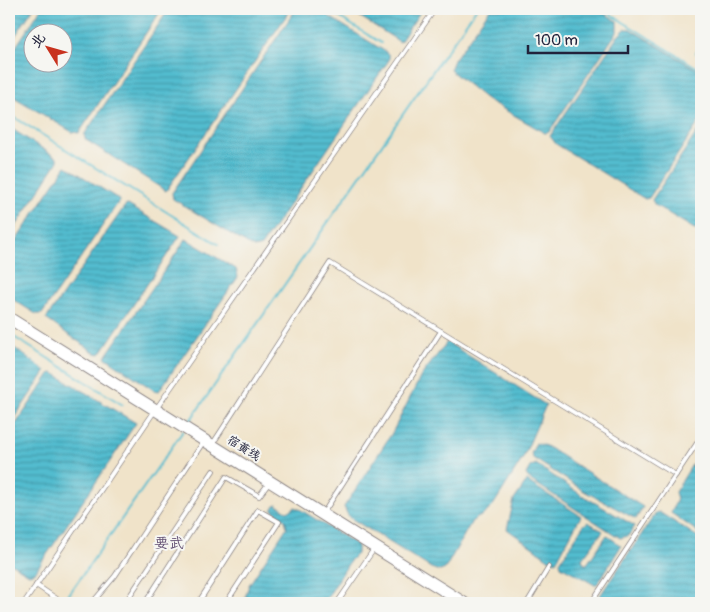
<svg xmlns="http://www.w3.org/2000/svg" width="710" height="612" viewBox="0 0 710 612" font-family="Pangolin,'LXGW WenKai TC',sans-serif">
<defs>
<pattern id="water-rules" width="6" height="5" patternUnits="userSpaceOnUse" patternTransform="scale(1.25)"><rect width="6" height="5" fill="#52bccf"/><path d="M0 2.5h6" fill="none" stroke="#4498a9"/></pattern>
</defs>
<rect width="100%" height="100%" fill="#f6f6f2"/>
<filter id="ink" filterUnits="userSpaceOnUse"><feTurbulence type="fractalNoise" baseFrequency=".02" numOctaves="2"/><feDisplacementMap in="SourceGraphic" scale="10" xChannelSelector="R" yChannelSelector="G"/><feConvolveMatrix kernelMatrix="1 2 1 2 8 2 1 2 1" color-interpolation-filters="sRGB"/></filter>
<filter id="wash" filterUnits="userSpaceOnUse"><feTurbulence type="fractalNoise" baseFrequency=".0096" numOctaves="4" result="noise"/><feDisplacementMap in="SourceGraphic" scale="20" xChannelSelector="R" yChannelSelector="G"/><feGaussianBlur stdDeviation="1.12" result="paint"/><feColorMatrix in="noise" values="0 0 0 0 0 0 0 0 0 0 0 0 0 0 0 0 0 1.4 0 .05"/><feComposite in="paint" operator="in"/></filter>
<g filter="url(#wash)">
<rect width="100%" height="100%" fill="#f0e3c9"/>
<g fill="url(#water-rules)" stroke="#3a6f85" fill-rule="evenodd">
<polygon points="9,9 33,9 9,45"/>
<path d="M41,9H162L79,133L72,132L9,94V57ZM32,32H62V62H32Z"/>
<polygon points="169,9 291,9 166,191 86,140 84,135"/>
<polygon points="296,9 317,9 386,52 389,55 389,60 261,246 254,248 173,199 172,193"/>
<polygon points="348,9 422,9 400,42"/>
<polygon points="490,9 597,9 617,21 617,32 549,132 545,133 486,99 450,70 454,60"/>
<polygon points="625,29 630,29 701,72 701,119 649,198 645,199 556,144 550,136 618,36"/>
<polygon points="701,126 701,233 655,205 652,200"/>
<polygon points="9,127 57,158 58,161 9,237"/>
<polygon points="66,166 120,200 42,314 36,314 9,297 9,251"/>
<polygon points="128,205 180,236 100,354 95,353 46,319 125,206"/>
<polygon points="186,239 236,269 238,277 159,391 155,391 105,357"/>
<polygon points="447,342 546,405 523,458 494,504 486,513 472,521 445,569 440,571 431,568 349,517 344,507 392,433 421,376"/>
<polygon points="9,344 46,371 9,426"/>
<polygon points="53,373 136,423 35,572 29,574 9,562 9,434 50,374"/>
<polygon points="536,443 546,446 643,507 636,519 584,491 533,458 531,454"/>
<polygon points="695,460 701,464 701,534 671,513 677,499 675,492"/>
<polygon points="536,464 580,494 635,526 628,536 620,538 529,479 526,474 530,467"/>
<polygon points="527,481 581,516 556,562 550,560 507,529 514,500"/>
<polygon points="276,504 288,512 295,507 301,510 357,545 357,554 350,561 324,603 252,603 245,598 249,585 287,527 285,520 272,510"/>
<polygon points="659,512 701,539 701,593 694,603 595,603 656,513"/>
<polygon points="588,522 603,531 582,559 584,564 587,564 607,535 621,546 599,582 595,585 561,566 560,562 583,526"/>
</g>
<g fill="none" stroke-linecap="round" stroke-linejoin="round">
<g stroke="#52bccf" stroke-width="2">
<polyline points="326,9 381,43"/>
<polyline points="602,9 701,70"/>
<polyline points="696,53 701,46"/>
<polyline points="9,114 218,244"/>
<polyline points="9,334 123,405"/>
<polyline points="187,425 476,9"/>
<polyline points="63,603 183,431"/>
</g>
</g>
</g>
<g filter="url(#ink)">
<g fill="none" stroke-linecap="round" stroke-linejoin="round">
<g stroke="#898282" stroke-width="5.5">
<g id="service">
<polyline points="212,445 330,263 676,475"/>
<polyline points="324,512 441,331"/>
<polyline points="36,585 63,603"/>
<polyline points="24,603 156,409 435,9"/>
<polyline points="92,603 115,576 204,441"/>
<polyline points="125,603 213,471"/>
<polyline points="145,603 226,477 259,496 269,483"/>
<polyline points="198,603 258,510 279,522 226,603"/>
<polyline points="337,603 374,549"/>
<polyline points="527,603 549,567"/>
<polyline points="591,603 701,437"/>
</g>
</g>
<g stroke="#898282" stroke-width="13">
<polyline id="secondary" points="9,318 464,603"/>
</g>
<use href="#service" stroke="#fff" stroke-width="4"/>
<use href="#secondary" stroke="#fff" stroke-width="11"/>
</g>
</g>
<g text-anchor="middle" stroke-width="4" stroke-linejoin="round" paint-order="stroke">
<g font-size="12" fill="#22223b" stroke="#f6f6f2">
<text transform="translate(244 448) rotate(32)" y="4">宿黄线</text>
</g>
<g font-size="15" fill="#624f73" stroke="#f6f6f2">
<text x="169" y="548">要武</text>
</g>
</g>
<rect width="710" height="612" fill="none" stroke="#f6f6f2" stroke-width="30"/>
<g transform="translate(48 48) rotate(307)"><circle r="24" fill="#f6f6f2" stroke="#a1a1a9"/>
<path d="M0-4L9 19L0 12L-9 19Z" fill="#c8321e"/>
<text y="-8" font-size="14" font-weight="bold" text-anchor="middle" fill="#22223b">北</text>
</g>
<path d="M528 45v8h100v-8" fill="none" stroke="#22223b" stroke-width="2.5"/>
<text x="535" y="45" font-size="15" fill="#22223b" stroke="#f6f6f2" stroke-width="4" paint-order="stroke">100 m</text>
</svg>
